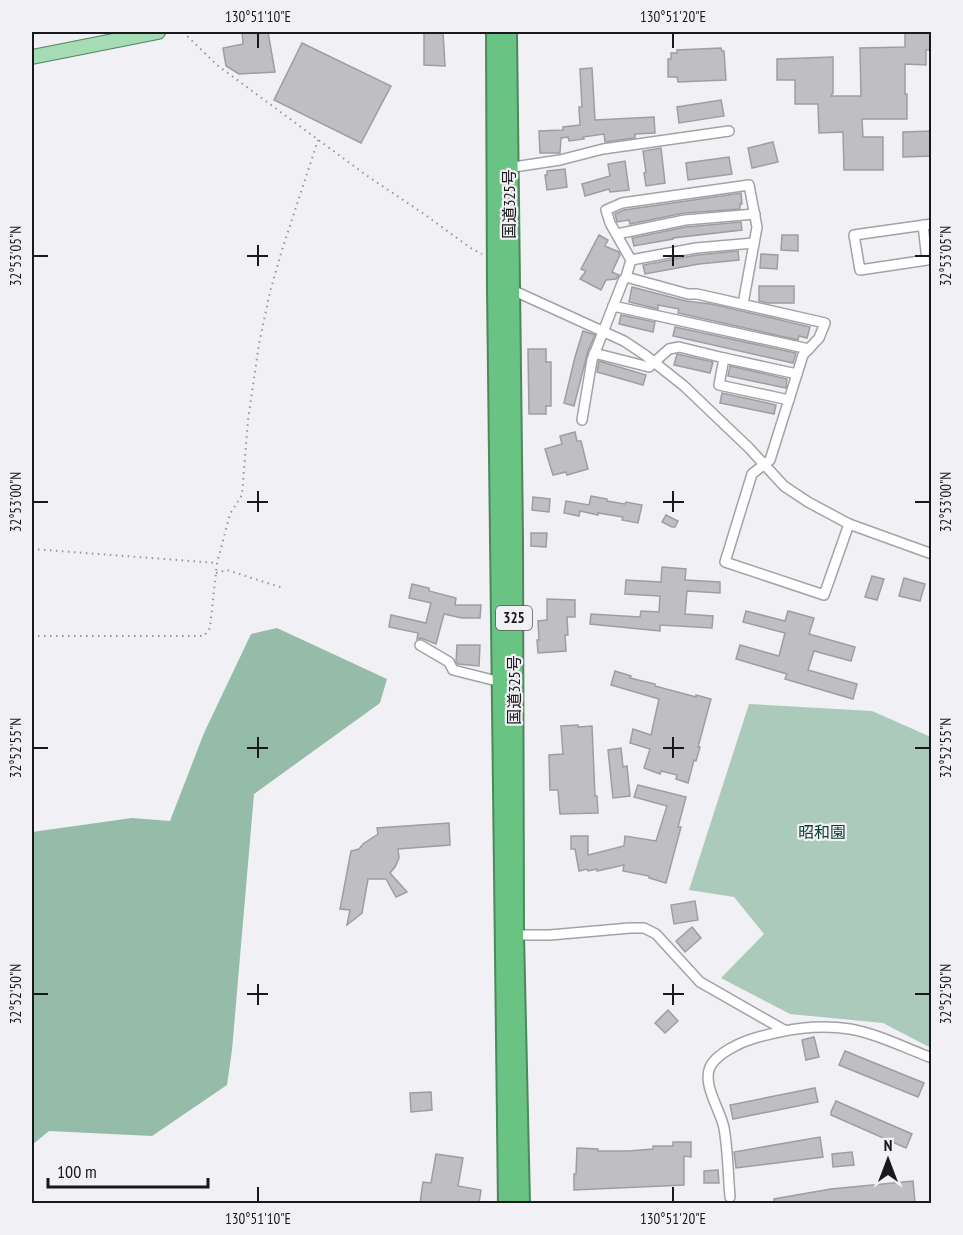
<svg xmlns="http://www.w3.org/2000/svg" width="963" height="1235" viewBox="0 0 963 1235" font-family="'PT Sans Narrow','Noto Sans JP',sans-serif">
<rect width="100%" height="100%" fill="#f1f0f5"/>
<polygon fill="#abcabb" points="749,704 872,711 931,737 931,1048 883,1023 790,1014 721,978 764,934 734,897 689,890"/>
<polygon fill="#95bca9" points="277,628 387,679 380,703 254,794 232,1050 227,1085 152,1136 49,1131 32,1145 32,832 132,818 170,821 204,733 251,634"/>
<g fill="#bfbec3" stroke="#9e9da2" stroke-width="1.5">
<polygon points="242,32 268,32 275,72 239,74 226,66 223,48 243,44"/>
<polygon points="443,32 445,66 424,65 424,33"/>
<polygon points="905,32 932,32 932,50 926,50 926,65 905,64 905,94 907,94 907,119 862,119 863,137 883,137 883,170 844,170 843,132 819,133 818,104 795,104 795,80 777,80 777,59 833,57 833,93 831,96 861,96 860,48 905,47"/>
<polygon points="302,43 391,86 361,143 274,100"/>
<polygon points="721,48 722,51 724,51 726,80 678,82 677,77 668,77 668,59 671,59 671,53 677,53 677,50"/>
<polygon points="592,68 595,120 654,117 655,133 635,134 635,138 605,142 604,134 583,137 584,139 569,141 568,137 561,138 560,153 540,153 539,131 563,130 563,127 580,125 579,107 582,107 580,69"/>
<polygon points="721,100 724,116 679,123 677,107"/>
<polygon points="932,131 932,156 903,157 903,132"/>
<polygon points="773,142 778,162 752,168 748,148"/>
<polygon points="661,148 665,183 646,186 644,173 646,172 643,151"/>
<polygon points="729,157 732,174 688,180 686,163"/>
<polygon points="625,161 629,190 610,192 609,189 585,196 582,184 610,176 608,164"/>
<polygon points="565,169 567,187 547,190 545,175 547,175 547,171"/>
<polygon points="741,193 742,204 740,204 740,209 684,213 630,224 629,220 617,222 615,214 624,210"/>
<polygon points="741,222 742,230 673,238 673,239 634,246 632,238 686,227"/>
<polygon points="599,235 608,240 605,246 619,252 620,255 612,272 619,275 616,279 606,280 601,290 580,279 586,271 581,269"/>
<polygon points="782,235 798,235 798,251 781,250"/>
<polygon points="738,251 739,260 699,264 645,274 643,265 697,255"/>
<polygon points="761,254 778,255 777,269 760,268"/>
<polygon points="759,286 794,286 794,303 768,303 759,301"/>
<polygon points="632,287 686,301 711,304 810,327 807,338 799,336 798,340 678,313 679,309 658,305 658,309 629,302"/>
<polygon points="621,315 655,322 653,332 619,324"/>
<polygon points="675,327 796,353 793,363 673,336"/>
<polygon points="583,331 595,335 588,351 574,406 564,403 575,357"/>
<polygon points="528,349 546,349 546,362 551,362 551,406 546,406 546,414 529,414"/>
<polygon points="677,354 713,362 710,373 674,365"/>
<polygon points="599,361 646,375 643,385 597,372"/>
<polygon points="730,366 787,379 786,388 728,376"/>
<polygon points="722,393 776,405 774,414 720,403"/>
<polygon points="575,432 577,441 581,441 588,469 567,475 566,472 553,475 545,449 562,444 560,436"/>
<polygon points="591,496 607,499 607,501 625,504 626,502 642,505 638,523 622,520 623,517 598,513 598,515 580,511 579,516 564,513 566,501 589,505"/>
<polygon points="533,497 550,499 549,512 532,510"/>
<polygon points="666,515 678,521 675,527 672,527 662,522"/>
<polygon points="531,533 547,533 546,547 531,546"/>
<polygon points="662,567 686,569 685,580 720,582 720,593 687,591 685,614 713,616 712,628 660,625 660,631 590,624 591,614 640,617 641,611 659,612 660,596 625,594 626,580 661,582"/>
<polygon points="872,576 884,579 877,600 865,597"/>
<polygon points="904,578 925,584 920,601 899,596"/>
<polygon points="412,584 429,588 429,591 456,598 455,605 481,605 480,618 462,618 444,614 436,644 421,638 417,639 418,633 389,627 391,615 426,623 431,603 409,598"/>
<polygon points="547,599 575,600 575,617 567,617 568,635 565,635 566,651 538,653 537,640 539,640 538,621 547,620"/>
<polygon points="746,611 785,621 788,611 814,618 809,634 855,647 851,661 814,651 808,670 857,684 853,699 785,679 787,674 736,659 740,645 779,656 785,633 743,622"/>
<polygon points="457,645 480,645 479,666 458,664 456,662"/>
<polygon points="615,671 631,676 630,678 655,684 655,686 696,697 696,695 711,699 698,747 700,747 696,761 694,760 688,783 676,779 677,775 661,771 660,774 644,768 650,749 630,743 633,729 651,735 659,699 611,685"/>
<polygon points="578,725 578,727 592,726 595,796 597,796 598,813 560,814 558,790 550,790 549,755 563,754 561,726"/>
<polygon points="621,748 623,767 627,766 630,796 613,798 608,750"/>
<polygon points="638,785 686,797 678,827 681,827 666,883 649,878 649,876 623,871 624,865 597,871 597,869 588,871 587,869 579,871 575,849 571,849 571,836 588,836 588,855 624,846 625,836 656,841 667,806 634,797"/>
<polygon points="449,823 450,845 398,849 399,858 395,867 390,873 407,892 396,897 386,879 368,879 362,913 347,925 350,910 340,909 351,851 359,849 363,844 378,834 377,828"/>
<polygon points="695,901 698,920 674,924 671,905"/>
<polygon points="692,927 701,938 685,952 676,941"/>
<polygon points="668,1010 678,1021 665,1033 655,1023"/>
<polygon points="814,1037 819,1057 806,1060 802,1040"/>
<polygon points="845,1051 924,1083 918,1097 839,1065"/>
<polygon points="815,1088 818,1102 733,1119 730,1105"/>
<polygon points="431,1092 432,1110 411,1112 410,1093"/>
<polygon points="836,1101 912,1134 906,1148 831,1115 831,1112"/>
<polygon points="820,1137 823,1157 736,1168 734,1152"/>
<polygon points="673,1142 691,1142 691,1157 684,1156 684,1185 574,1190 574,1174 576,1174 577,1148 598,1149 598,1151 629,1151 653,1149 653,1146 673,1146"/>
<polygon points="852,1152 854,1165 833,1167 832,1154"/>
<polygon points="436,1154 463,1158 458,1186 481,1190 479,1203 420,1203 423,1182 431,1183"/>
<polygon points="718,1170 719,1183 704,1183 704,1171"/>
<polygon points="913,1181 915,1202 900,1203 774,1203 774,1199 831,1189"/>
</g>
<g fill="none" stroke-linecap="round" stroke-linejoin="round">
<g stroke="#a3a2a7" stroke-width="12">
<g id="street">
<polyline points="507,168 560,160 603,149 729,131"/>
<polyline points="923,225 927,260 860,270 854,235 932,224"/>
<polyline points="617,234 685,220 755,214"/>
<polyline points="631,260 696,248 754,243"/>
<polyline points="626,277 688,294 697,294 825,323 819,338 803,355 770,460 752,474 725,562 824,595 849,524"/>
<polyline points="510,289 624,341 645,355 684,386 749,448 784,486 808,502 849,524 932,554"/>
<polyline points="613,306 809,349"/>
<polyline points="594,353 649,367 669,349 679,347 724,358 719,385 789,400"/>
<polyline points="724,358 797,374"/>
<polyline points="582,420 592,360 623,281 626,277 631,260 610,223 606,210 622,203 749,185 757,227 743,304"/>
<polyline points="420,645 449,662 453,670 501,682"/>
<polyline points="513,935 550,935 630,928 644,928 656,934 700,982 784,1030"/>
<path d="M730,1197C728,1174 728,1151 724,1128C721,1111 702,1085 710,1067C717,1053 741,1042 755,1038C787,1029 817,1024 850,1029C878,1034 905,1048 932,1058"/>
</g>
</g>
<g stroke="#4d875e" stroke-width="16">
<polyline id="primary" points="32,57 158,32"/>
</g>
<g stroke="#4d875e" stroke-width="20">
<g id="highway">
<polyline points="495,32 496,288 507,1204"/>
<polyline points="508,32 514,540 515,935 521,1204"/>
</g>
</g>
<g stroke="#959497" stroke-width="2" stroke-dasharray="1.5 4.5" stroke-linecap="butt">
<polyline points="183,32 217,65 366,175 424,214 472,249 482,254"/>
<polyline points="32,549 217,563"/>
<polyline points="216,573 227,570 283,588"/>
<polyline points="32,636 204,636 210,628 217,563 230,514 242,495 248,420 259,344 270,292 282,250 318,140"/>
</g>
<use href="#street" stroke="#fff" stroke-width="9"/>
<use href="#primary" stroke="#a5dbb5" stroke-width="14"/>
<use href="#highway" stroke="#69c383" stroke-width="16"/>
</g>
<path fill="none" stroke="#19181a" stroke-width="2" d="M258,33V48M673,33V48M258,245V266M673,245V266M33,256H48M247,256H268M663,256H684M915,256H930M258,491V512M673,491V512M33,502H48M247,502H268M663,502H684M915,502H930M258,737V758M673,737V758M33,748H48M247,748H268M663,748H684M915,748H930M258,984V1005M673,984V1005M33,994H48M247,994H268M663,994H684M915,994H930M258,1187V1202M673,1187V1202"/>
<g text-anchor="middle" stroke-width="4.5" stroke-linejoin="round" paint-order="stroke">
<rect fill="#f1f0f5" stroke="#5a595c" stroke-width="1.5" x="496" y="606" width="36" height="24" rx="4.5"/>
<g font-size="15" font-weight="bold" fill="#19181a">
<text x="514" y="623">325</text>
</g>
<g font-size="16" fill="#19181a" stroke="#f1f0f5">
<text transform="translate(509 204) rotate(-90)" y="6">国道325号</text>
<text transform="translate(514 690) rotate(-90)" y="6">国道325号</text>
</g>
<g font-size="16" fill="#0e422f" stroke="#f1f0f5">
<text x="822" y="838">昭和園</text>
</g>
</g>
<rect width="963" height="1235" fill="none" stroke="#f1f0f5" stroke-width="66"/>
<g transform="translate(888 1160)" stroke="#f1f0f5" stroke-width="4.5" paint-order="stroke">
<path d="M0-4.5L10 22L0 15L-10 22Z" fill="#19181a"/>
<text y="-9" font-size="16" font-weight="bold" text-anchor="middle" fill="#19181a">N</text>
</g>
<path d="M48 1178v9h160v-9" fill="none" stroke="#19181a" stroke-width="3"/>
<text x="57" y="1178" font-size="18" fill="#19181a" stroke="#f1f0f5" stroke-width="4.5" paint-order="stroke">100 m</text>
<rect x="33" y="33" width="897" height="1169" fill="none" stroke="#19181a" stroke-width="2"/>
<g font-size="15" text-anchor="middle" fill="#19181a">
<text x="258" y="22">130°51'10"E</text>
<text x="673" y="22">130°51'20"E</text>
<text transform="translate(16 256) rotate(-90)" y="5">32°53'05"N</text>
<text transform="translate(946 256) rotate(-90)" y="5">32°53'05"N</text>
<text transform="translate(16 502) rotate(-90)" y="5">32°53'00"N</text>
<text transform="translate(946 502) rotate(-90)" y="5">32°53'00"N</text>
<text transform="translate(16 748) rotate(-90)" y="5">32°52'55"N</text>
<text transform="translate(946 748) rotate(-90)" y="5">32°52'55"N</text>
<text transform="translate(16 994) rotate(-90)" y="5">32°52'50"N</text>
<text transform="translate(946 994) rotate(-90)" y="5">32°52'50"N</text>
<text x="258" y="1224">130°51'10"E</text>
<text x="673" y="1224">130°51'20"E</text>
</g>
</svg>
